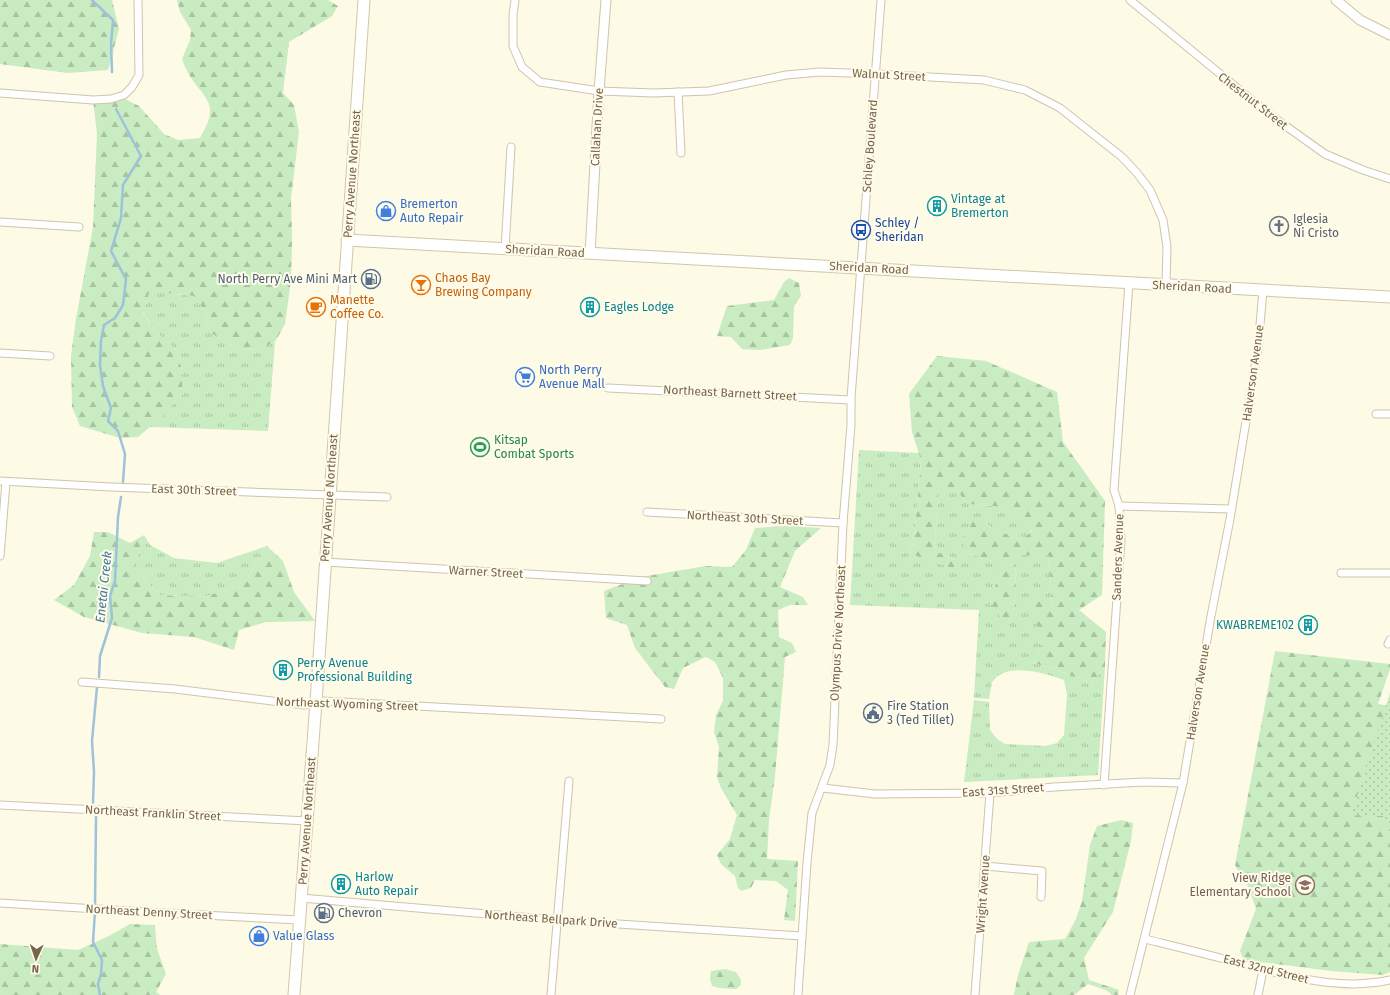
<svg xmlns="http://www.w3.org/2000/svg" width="1390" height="995" viewBox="0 0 1390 995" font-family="'Fira Sans',sans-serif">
<defs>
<pattern id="grass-tufts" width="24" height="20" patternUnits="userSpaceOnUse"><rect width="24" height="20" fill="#c9ecc2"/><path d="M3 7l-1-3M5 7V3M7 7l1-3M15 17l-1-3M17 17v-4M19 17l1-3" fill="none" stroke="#a8c3a0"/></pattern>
<pattern id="forest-firs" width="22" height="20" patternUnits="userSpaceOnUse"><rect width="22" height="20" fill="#c9ecc2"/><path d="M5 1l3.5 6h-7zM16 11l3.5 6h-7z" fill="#a8c3a0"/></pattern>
<pattern id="park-dots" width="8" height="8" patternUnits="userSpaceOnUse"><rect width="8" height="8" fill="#c9ecc2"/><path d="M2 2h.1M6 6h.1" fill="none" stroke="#a8c3a0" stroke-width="1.8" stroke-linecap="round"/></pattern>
</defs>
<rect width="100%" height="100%" fill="#fdfae5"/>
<g fill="url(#grass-tufts)">
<polygon points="149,293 166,293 194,296 204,311 211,333 237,349 259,350 275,342 268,431 150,427 163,415 182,394 182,370 176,350 155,331 143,312"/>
<path d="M859,450L919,453L921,460L915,529L911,554L956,569L953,558L934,551L939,488H956L967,504L1004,507L1033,529L1021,540L1008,535L968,553L998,563V578L990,603L1009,622L1016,600L1015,555H1049L1052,609L1045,636L1033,663L1051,668L1091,683L1105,667L1098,775L964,782L974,700L989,702L990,730L997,739L1005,744L1045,746L1057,743L1064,735L1067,695L1064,680C1048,674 1018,665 1001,674C998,675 995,679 992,682L989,699L974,698L979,610L850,605Z"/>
<polygon points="144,535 150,545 174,558 217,563 267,546 244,584 204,597 159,595 135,568"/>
</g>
<g fill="url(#forest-firs)">
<polygon points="0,0 112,0 119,29 108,70 68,73 0,64"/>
<path d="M177,0H328L338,6L332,16L289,42L283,93L294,105L299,132L291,198L292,240L291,280L285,324L275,342L259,350L237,349L211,333L204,311L194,296L166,293H149L143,313L155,331L176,350L182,370V394L163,416L138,437L120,438L80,426L72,407L71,356L76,319L93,227L97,134L93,100L125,99L139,106L164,134L178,140L200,138C204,130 210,121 210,112C211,100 200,91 194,82C189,75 185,68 182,59L190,40L191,30L180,12Z"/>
<polygon points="789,278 799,283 801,296 794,306 793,338 790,345 760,350 742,349 731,337 717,336 727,306 774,300 784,282"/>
<polygon points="937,356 986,361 1057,392 1063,442 1105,501 1102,595 1079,610 1106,632 1105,667 1091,683 1051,668 1033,663 1045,636 1027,609 1036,600 1052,608 1049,555 1015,555 1016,600 1009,622 1001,618 990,603 998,578 998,563 968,553 961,542 975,518 1008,535 1021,540 1033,530 1004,507 967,504 956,488 939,488 934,551 953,558 957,570 911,554 915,529 921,460 912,432 909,394"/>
<polygon points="787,526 821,528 795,551 780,587 803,597 808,605 790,605 778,610 779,637 792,643 796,652 785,657 775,776 769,820 767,859 798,861 795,921 784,920 788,890 776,881 755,880 751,888 741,891 738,888 735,876 721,864 717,855 730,839 737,815 721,788 717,777 719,747 714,732 716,715 723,701 723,678 715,662 706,657 683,668 674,689 665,687 635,648 627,625 606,618 604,591 641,577 706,566 732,567 746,550 755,528"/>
<polygon points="94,532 108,532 130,543 144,535 135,568 159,595 204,597 244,584 267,546 283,561 294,592 315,621 266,622 239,630 234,650 194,637 142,633 84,617 54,600 74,585 90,556"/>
<polygon points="1275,651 1390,664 1390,669 1378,704 1390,706 1390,972 1383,975 1331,971 1244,960 1240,951 1256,909 1248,886 1235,865"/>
<polygon points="1121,820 1133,823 1131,841 1113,912 1084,958 1089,980 1119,990 1118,995 1112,995 1106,990 1088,984 1074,995 1014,995 1018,975 1029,942 1065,939 1076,919 1082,901 1090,845 1097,826"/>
<polygon points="130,924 155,925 157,949 166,974 156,992 160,995 0,995 0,944 78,950 109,936"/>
<polygon points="725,969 736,972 741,980 741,985 736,989 719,988 712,986 710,979 711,971"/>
</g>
<polygon fill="url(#park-dots)" points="1390,693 1390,833 1383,816 1351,815"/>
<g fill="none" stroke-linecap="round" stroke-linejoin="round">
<g stroke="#9ec2da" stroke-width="2.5">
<polyline points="92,0 113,20 111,44 112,72"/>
<polyline points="116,109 141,156 123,185 121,218 111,251 126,279 123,305 115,318 104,325 101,341 100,365 103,386 111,408 108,421 118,431 125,454 123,482"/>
<polyline points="99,677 100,656 112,618 110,596 115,581 118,517 121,497"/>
<polyline points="93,803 94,772 92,741 97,687"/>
<polyline points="95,906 96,817"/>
<polyline points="95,911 93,942 102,960 101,974 98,984 100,995"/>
</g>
<g stroke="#d0c4ab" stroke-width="9">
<g id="minor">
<polyline points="515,0 513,15 513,46 522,67 540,82 599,91 654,93 709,91 786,75 820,72 876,74 984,80 1025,90 1060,108 1122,157 1137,173 1150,190 1163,220 1167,247 1166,285"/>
<polyline points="1130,0 1269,114 1325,154 1363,170 1390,179"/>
<polyline points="678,92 681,153"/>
<polyline points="0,93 93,100 111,99 124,95 132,87 139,75 138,0"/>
<polyline points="0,222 79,227"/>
<polyline points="505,249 511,147"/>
<polyline points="0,353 50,356"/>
<polyline points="608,388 851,400"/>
<polyline points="1376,414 1390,414"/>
<polyline points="0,481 111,487 387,497"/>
<polyline points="1119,506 1231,509"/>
<polyline points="647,512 843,523"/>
<polyline points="0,556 6,482"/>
<polyline points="325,562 647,581"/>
<polyline points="1341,573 1390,573"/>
<polyline points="1388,644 1390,640"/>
<polyline points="82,682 175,689 304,705 323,701 661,719"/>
<polyline points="1104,785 1121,540 1119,506 1114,490 1129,283"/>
<polyline points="823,788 875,794 990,793 1054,787 1143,782 1183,783"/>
<polyline points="0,805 307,821"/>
<polyline points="985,866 1042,871 1041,897"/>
<polyline points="301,898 557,920 802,936"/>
<polyline points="0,903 145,912 299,920"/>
<path d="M1145,939C1173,946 1202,953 1231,961C1281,974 1338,992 1390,980"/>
<polyline points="551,995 569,781"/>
<polyline points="798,995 807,863 812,813 830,765 833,745 843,523 851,425 851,398 881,0"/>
<polyline points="975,995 990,793"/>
<polyline points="1130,995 1183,783 1211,616 1230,519 1258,348 1263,290"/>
<polyline points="1258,995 1263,970"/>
</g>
</g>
<g stroke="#d0c4ab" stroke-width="11">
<g id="tertiary">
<polyline points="1336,0 1360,20 1390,35"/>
<polyline points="590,254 599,91 606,0"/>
</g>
</g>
<g stroke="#d3c6a7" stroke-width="13">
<g id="secondary">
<polyline points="347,240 1390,297"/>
<polyline points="294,995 316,702 364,0"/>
</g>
</g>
<use href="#minor" stroke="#fff" stroke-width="7"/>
<use href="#tertiary" stroke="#fff" stroke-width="9"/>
<use href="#secondary" stroke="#fff" stroke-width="11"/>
</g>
<defs>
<g id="building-ring" transform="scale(1)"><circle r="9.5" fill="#fffcec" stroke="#0f9aa8" stroke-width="1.5"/><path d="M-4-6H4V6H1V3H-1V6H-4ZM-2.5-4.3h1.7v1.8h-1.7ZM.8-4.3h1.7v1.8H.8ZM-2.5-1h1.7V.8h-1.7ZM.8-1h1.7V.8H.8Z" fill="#0f9aa8"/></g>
<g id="shop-ring" transform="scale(1)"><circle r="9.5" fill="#fffcec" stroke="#3f7fe0" stroke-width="1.5"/><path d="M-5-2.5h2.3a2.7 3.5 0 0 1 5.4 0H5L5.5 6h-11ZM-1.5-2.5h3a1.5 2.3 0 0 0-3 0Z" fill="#3f7fe0"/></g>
<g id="church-ring" transform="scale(1)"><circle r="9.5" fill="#fffcec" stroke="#6b7280" stroke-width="1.5"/><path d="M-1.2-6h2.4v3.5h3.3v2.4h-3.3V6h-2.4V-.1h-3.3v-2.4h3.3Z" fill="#6b7280"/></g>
<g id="bus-ring" transform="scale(1)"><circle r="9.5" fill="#fffcec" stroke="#1a4fb4" stroke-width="1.5"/><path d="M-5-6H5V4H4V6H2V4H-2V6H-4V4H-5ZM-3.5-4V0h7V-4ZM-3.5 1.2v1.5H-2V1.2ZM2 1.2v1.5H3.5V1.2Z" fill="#1a4fb4"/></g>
<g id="fuel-ring" transform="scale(1)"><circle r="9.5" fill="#fffcec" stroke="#5c6f8a" stroke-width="1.5"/><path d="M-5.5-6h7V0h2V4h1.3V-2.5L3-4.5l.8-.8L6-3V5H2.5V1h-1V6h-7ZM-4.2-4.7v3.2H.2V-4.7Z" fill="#5c6f8a"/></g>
<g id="bar-ring" transform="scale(1)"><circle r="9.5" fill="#fffcec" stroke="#e8710a" stroke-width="1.5"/><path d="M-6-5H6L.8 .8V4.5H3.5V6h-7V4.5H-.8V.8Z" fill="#e8710a"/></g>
<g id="cafe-ring" transform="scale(1)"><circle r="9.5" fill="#fffcec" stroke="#e8710a" stroke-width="1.5"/><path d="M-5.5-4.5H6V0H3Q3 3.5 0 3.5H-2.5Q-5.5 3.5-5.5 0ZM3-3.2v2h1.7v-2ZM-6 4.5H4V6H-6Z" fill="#e8710a"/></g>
<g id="supermarket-ring" transform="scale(1)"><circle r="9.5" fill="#fffcec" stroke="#3f7fe0" stroke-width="1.5"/><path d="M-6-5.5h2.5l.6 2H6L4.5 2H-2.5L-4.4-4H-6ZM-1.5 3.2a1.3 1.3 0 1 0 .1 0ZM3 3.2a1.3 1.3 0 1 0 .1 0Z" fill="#3f7fe0"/></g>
<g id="stadium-ring" transform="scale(1)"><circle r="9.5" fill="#fffcec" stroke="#2e9e5b" stroke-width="1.5"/><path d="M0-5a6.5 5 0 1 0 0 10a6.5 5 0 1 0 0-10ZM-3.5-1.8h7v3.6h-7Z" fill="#2e9e5b"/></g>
<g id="civic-ring" transform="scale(1)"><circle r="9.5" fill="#fffcec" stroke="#5c6f8a" stroke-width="1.5"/><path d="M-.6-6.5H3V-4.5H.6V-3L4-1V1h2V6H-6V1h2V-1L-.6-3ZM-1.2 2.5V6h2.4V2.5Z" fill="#5c6f8a"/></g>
<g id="school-ring" transform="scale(1)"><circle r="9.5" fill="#fffcec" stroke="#8d6e63" stroke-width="1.5"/><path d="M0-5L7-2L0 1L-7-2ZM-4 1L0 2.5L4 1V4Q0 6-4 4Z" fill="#8d6e63"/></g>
</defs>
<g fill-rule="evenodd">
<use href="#building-ring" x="937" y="206"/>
<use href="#shop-ring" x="386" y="211"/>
<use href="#church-ring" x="1279" y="226"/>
<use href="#bus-ring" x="861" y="230"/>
<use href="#fuel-ring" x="371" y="279"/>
<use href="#bar-ring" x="421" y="285"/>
<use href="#cafe-ring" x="316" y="307"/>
<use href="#building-ring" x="590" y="307"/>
<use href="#supermarket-ring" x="525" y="377"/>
<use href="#stadium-ring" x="480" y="447"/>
<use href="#building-ring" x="1308" y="625"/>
<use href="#building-ring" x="283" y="670"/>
<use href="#civic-ring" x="873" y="713"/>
<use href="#building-ring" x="341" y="884"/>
<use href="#school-ring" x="1305" y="885"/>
<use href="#fuel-ring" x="324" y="913"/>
<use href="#shop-ring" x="259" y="936"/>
</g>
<g text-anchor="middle" stroke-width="4" stroke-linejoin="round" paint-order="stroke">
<g font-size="12" fill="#786549" stroke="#fffcec">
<text transform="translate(889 75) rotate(3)" y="4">Walnut Street</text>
<text transform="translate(1253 101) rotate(38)" y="4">Chestnut Street</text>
<text transform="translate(597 127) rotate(-87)" y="4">Callahan Drive</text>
<text transform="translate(870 146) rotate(-86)" y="4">Schley Boulevard</text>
<text transform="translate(352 174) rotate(-86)" y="4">Perry Avenue Northeast</text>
<text transform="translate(545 251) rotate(3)" y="4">Sheridan Road</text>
<text transform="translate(869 268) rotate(3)" y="4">Sheridan Road</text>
<text transform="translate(1192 287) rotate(3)" y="4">Sheridan Road</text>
<text transform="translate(1253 373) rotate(-82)" y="4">Halverson Avenue</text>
<text transform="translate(730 393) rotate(3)" y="4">Northeast Barnett Street</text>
<text transform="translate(194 490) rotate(2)" y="4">East 30th Street</text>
<text transform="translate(329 498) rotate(-86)" y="4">Perry Avenue Northeast</text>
<text transform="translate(745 518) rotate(3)" y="4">Northeast 30th Street</text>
<text transform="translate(1118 557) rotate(-88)" y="4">Sanders Avenue</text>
<text transform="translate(486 572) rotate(3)" y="4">Warner Street</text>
<text transform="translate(838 633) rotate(-87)" y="4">Olympus Drive Northeast</text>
<text transform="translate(1198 692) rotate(-81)" y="4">Halverson Avenue</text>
<text transform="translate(347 704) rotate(2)" y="4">Northeast Wyoming Street</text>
<text transform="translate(1003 790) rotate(-4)" y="4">East 31st Street</text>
<text transform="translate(153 813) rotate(3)" y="4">Northeast Franklin Street</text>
<text transform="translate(307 821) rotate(-86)" y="4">Perry Avenue Northeast</text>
<text transform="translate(983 894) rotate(-86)" y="4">Wright Avenue</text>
<text transform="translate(149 912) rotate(3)" y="4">Northeast Denny Street</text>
<text transform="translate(551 919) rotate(4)" y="4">Northeast Bellpark Drive</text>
<text transform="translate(1266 969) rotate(14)" y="4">East 32nd Street</text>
</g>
<g font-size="12" fill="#0d838f" stroke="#fffcec" text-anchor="start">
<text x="951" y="203">Vintage at<tspan x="951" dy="14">Bremerton</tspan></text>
<text x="604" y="311">Eagles Lodge</text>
<text x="1294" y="629" text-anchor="end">KWABREME102</text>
<text x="297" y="667">Perry Avenue<tspan x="297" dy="14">Professional Building</tspan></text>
<text x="355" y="881">Harlow<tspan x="355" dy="14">Auto Repair</tspan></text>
</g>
<g font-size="12" fill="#366cbe" stroke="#fffcec" text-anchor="start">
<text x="400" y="208">Bremerton<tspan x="400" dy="14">Auto Repair</tspan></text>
<text x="539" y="374">North Perry<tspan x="539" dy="14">Avenue Mall</tspan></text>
<text x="273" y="940">Value Glass</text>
</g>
<g font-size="12" fill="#5b616d" stroke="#fffcec" text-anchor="start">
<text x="1293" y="223">Iglesia<tspan x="1293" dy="14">Ni Cristo</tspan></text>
</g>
<g font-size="12" fill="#164399" stroke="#fffcec" text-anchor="start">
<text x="875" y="227">Schley /<tspan x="875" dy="14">Sheridan</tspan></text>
</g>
<g font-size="12" fill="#c56008" stroke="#fffcec" text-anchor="start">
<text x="435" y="282">Chaos Bay<tspan x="435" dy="14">Brewing Company</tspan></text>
<text x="330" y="304">Manette<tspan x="330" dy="14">Coffee Co.</tspan></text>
</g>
<g font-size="12" fill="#4e5e75" stroke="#fffcec" text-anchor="start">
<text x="357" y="283" text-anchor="end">North Perry Ave Mini Mart</text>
<text x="887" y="710">Fire Station<tspan x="887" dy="14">3 (Ted Tillet)</tspan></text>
<text x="338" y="917">Chevron</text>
</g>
<g font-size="12" fill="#27864d" stroke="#fffcec" text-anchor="start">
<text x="494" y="444">Kitsap<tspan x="494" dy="14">Combat Sports</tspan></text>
</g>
<g font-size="12" fill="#785e54" stroke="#fffcec" text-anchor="end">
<text x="1291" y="882">View Ridge<tspan x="1291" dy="14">Elementary School</tspan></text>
</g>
<g font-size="13" font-style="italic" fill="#46799b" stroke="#fffcec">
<text transform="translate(103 587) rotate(-84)" y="5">Enetai Creek</text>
</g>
</g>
<g transform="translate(36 959) rotate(183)" stroke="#fffcec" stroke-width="3" paint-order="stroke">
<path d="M0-3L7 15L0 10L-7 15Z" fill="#786549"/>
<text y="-6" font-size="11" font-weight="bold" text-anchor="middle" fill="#786549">N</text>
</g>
</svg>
